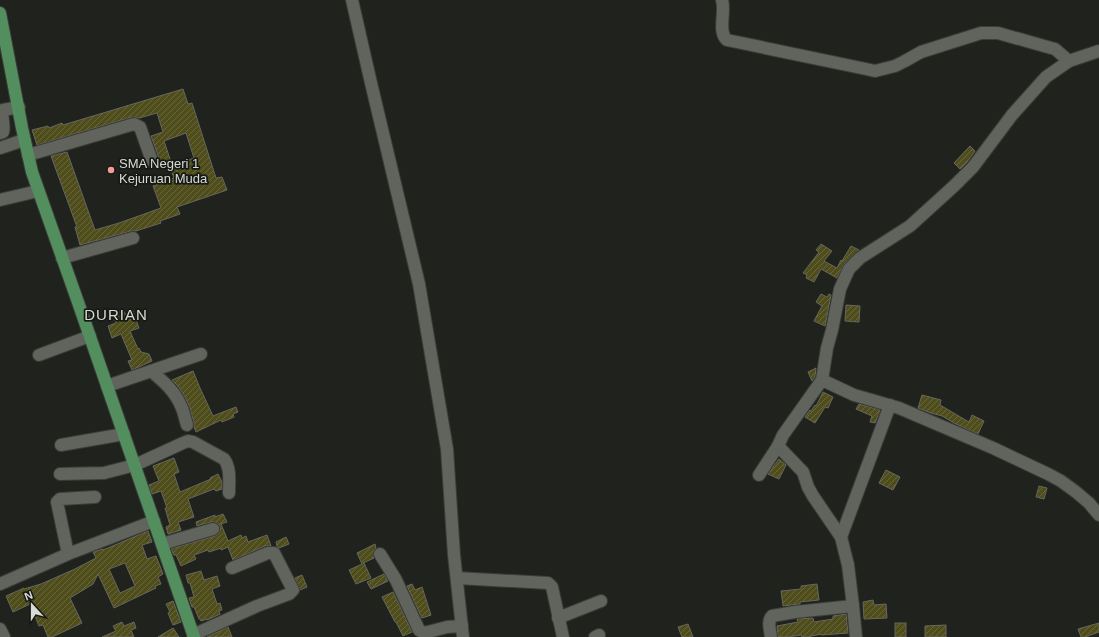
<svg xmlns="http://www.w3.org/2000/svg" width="1099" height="637" viewBox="0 0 1099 637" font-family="Helvetica,sans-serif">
<defs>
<pattern id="building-hatch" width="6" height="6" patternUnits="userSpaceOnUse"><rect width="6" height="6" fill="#4f4d1b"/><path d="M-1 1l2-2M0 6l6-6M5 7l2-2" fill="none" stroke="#68663b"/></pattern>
</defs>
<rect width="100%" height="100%" fill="#20231d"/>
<g fill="url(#building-hatch)" stroke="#67675f" fill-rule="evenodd">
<polygon points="183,89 188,104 192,103 216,178 222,177 227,190 177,207 180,214 160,221 161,223 136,231 131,231 80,245 75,227 77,227 51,156 67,152 95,230 119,223 161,208 153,186 174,178 170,167 194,158 186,133 164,141 171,162 158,166 159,163 159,158 151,136 163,132 157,113 139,118 132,117 37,145 32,130 48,126 49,128 62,123 63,125"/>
<polygon points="970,146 975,151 967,162 960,169 954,163"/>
<polygon points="821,244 832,251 824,261 837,268 841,260 842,261 851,246 859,250 844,264 837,278 821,269 814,282 806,278 807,275 803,273 819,252 816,250"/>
<polygon points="821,294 827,297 829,294 831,295 825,326 814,321 822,306 816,302"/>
<polygon points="846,305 860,306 859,322 845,321"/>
<polygon points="123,310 125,314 133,311 139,328 130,331 138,349 139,348 141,352 149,354 152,361 132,370 128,361 132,360 121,334 112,338 108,326 116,323 113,314"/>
<polygon points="816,368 815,377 812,381 808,372"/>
<polygon points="193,371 200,388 213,416 236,407 238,412 233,414 234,417 222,422 221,420 196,432 194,427 194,423 190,408 185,397 178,386 172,380"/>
<polygon points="823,392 833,397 828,408 825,407 815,423 805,417 810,410 811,411 815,405 816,406"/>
<polygon points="922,395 941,400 940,405 969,422 972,415 984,421 978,434 954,423 942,416 931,413 918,408"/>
<polygon points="859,404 880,410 875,423 870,422 872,416 856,409"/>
<polygon points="174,458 179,472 174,474 180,492 211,479 210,478 218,474 222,482 222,489 216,491 214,489 188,499 194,517 178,522 181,530 168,534 166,527 170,525 165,508 167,508 161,491 152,494 149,485 159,481 153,466"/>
<polygon points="779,459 786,465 779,479 768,474"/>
<polygon points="886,470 900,477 893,490 879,483"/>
<polygon points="1039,486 1047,488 1044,499 1036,497"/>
<polygon points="223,514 227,522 221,524 228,541 241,535 242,538 246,536 248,542 267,535 271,546 265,546 233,560 228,547 221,550 221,548 209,552 208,550 194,555 196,559 181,566 176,555 174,555 171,549 215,536 218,534 220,531 220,527 218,524 215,522 211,522 197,526 196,522 215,515 215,517"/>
<path d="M148,531L152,542L142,545L147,559L156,556L163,574L158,577L161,584L155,586L156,588L114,608L98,574L93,584L70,598L82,623L52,637H48L43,625L39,626L30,604L13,612L6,596L24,588V589L41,584L75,569L96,558L93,552L103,549V550ZM125,563L135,586L120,593L109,569Z"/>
<polygon points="286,537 289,544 279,548 277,546 276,542"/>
<polygon points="375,544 376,548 374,550 373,554 374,558 363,563 364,563 371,578 356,584 349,570 362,564 357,553"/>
<polygon points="201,571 204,580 217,576 220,586 212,589 217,604 220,603 222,610 219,611 220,614 207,620 207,619 201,621 200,619 199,619 194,607 192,607 189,598 194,597 190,583 188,583 186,575"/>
<polygon points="384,574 388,581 371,589 367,582"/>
<polygon points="302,575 307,587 300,590 295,578"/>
<polygon points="412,584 415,590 422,587 431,615 422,618 407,586"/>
<polygon points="817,584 819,600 800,602 800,604 783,606 781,591 801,589 801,586"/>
<polygon points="393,592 412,632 403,636 396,622 395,622 382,597"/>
<polygon points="873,600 874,605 886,604 887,618 864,619 863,602"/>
<polygon points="173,601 181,622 173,625 168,613 170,612 166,604"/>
<polygon points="846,614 848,633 821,635 821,634 807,637 802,637 801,635 788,637 778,637 777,626 798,622 797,619 813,618 814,622 833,619 833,616"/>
<polygon points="122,622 124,626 134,622 136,628 131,630 134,637 102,637 116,631 113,626"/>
<rect x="895" y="623" width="11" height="14"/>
<polygon points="1099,623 1099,632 1085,637 1081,637 1078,629"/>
<polygon points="688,624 693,637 682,637 678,627"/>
<polygon points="946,625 946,637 925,637 925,626"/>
<polygon points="228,627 232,637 207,637"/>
<polygon points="173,628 179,637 158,637"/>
</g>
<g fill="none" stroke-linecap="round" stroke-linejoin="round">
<g stroke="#3b3d39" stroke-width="14">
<g id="minor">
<polyline points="352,0 371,83 419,284 447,449 454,555 463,637"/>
<path d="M722,0C726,12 717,32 727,40L866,69L875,71L895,66L905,61L921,52L981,33H998L1044,46L1055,49L1069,61"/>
<polyline points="1099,51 1069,61 1046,77 1012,115 973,167 954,186 910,226 860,258 849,269 840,289 832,330 827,348 822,380 854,395 899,408 993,448 1048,474 1061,481 1076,492 1089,503 1099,515"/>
<path d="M0,133L3,132C5,125 1,117 3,110L19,107"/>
<polyline points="0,148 24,140"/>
<polyline points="28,155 134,124 140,127 152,161"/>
<polyline points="0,200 38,191"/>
<polyline points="62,258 133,238"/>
<polyline points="39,355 90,336"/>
<path d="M151,371C163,381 175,391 181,406C184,412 185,419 187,425"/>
<polyline points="822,380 783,435 778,446 803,472 808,487 813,496 841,537 848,565 853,606 856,637"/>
<polyline points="107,386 201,354"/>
<polyline points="61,445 124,434"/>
<path d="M60,474L104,473L135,465L183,443L188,441L193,442L224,459C231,468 229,482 229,493"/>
<polyline points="759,475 778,446"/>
<polyline points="841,537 890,405"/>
<polyline points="162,544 213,529"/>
<polyline points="68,554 57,502 60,499 95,497"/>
<polyline points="380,554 396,580 419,630 424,633 447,627 462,626"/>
<polyline points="457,578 548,583 552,587 563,637"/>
<polyline points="0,584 68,554 154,521"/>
<polyline points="558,618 601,601"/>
<polyline points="0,629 4,637"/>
<polyline points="193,635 257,606 289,594 293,590 274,553 268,553 232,568"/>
<polyline points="595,637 599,635"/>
<path d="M771,637C770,630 767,621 772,616L795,612L853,606"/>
</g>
</g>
<g stroke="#3b3d39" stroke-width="14">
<polyline id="major" points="0,13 22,128 32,172 79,305 194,637"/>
</g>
<use href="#minor" stroke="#60645d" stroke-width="12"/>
<use href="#major" stroke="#538f5e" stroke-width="12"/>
</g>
<circle fill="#f59c94" stroke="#171a14" stroke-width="1.5" cx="111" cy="170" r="4"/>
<g text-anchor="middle" stroke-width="3.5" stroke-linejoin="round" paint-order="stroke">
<g font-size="13" fill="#d8dad6" stroke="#171a14" text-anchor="start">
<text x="119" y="168">SMA Negeri 1<tspan x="119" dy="15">Kejuruan Muda</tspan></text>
</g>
<g font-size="15" letter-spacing="1" fill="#d8dad6" stroke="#171a14">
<text x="116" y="320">DURIAN</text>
</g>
</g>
<g transform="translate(32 605) rotate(339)" stroke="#171a14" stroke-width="3" paint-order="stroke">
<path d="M0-3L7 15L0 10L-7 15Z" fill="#d8dad6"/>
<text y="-6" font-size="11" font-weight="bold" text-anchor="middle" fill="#d8dad6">N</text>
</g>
</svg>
